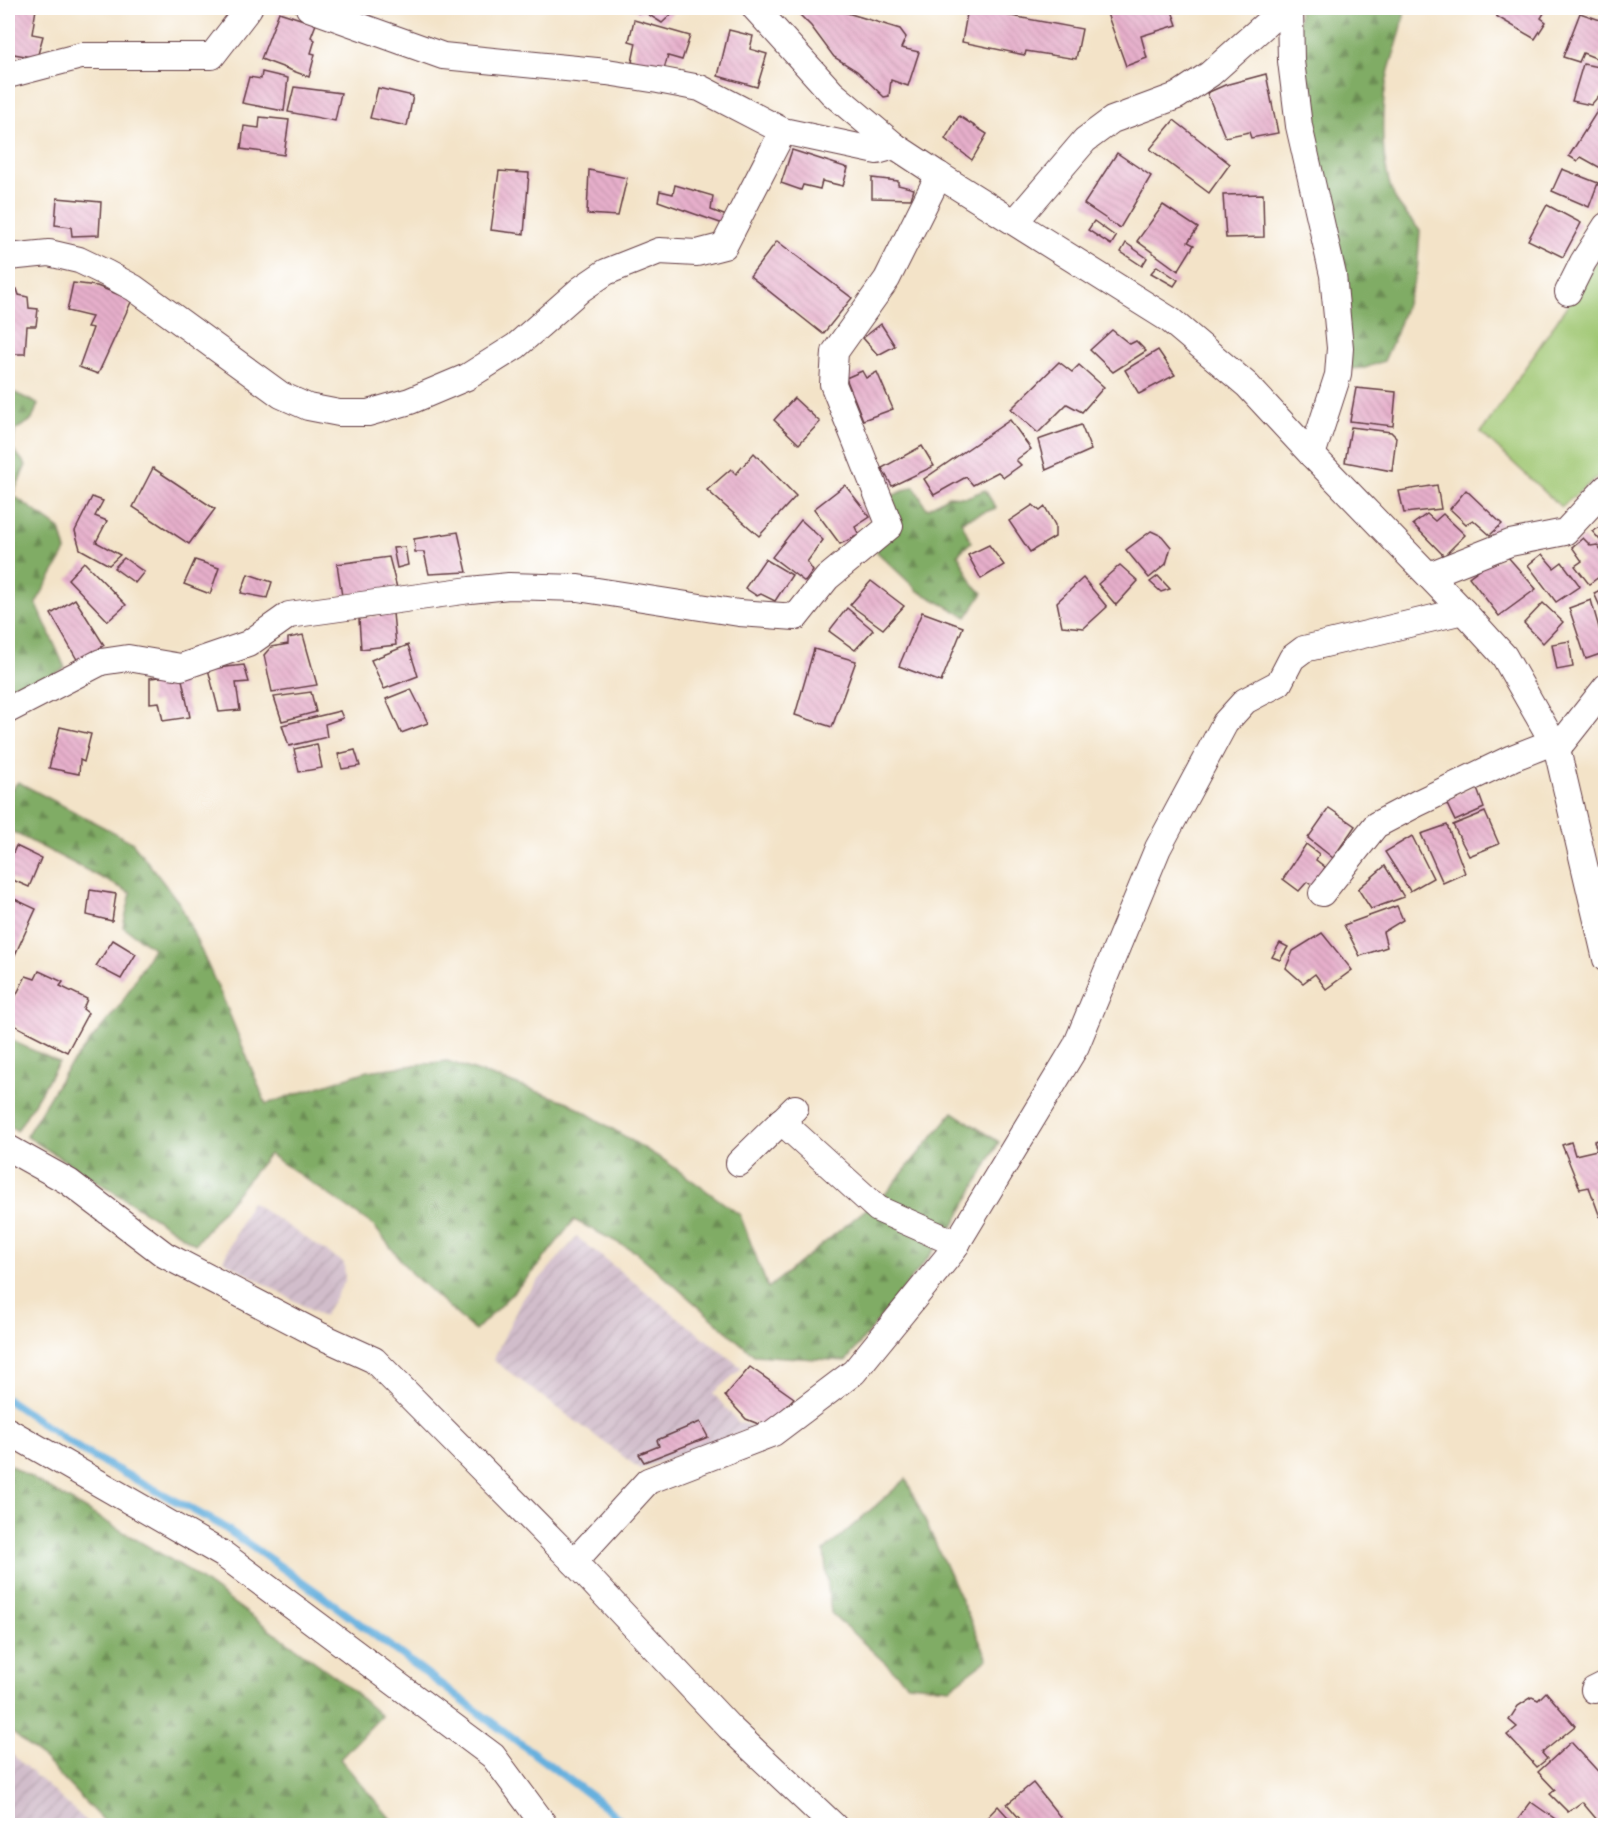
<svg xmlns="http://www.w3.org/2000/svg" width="1613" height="1833" viewBox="0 0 1613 1833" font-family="'Patrick Hand',sans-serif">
<defs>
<pattern id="industrial-furrows" width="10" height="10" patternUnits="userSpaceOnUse" patternTransform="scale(1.5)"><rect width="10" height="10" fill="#d1bdcb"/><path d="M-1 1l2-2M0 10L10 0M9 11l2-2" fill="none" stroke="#b5a2ae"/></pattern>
<pattern id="forest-firs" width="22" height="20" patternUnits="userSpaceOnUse" patternTransform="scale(1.5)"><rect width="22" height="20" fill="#80ac65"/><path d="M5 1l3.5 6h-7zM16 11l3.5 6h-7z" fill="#6b8b53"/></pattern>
<pattern id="building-back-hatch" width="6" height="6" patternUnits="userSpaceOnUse" patternTransform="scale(1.5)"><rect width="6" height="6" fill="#e6afcb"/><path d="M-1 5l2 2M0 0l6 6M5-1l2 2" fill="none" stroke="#c796ae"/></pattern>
</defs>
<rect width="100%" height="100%" fill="#fff"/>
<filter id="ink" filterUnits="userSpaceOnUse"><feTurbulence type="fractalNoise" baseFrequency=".0167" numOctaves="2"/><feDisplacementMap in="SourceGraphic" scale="12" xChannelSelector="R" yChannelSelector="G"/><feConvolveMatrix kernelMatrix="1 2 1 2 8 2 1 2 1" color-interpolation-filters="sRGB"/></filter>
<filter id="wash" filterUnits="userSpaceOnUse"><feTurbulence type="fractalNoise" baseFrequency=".008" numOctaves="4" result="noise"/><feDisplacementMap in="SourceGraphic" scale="24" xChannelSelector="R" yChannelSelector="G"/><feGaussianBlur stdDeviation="1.35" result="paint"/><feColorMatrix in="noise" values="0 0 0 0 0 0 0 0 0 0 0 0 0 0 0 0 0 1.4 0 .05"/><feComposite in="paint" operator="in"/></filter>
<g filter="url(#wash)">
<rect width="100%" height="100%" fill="#f3e3c8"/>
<g fill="url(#industrial-furrows)">
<polygon points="251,1202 344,1263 345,1281 323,1317 223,1260"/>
<polygon points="577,1237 742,1368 713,1393 738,1422 755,1427 640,1469 493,1360 522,1299"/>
<polygon points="8,1751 91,1825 8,1825"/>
</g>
<g fill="url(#forest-firs)" stroke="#656648" stroke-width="1.5">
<path d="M1299,8H1405C1403,30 1395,49 1389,70C1380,105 1379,169 1397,202C1403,212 1413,221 1420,231L1417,273L1393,341L1384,361L1365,368L1346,369L1297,60Z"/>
<polygon points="11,391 38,404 32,420 15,430 13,449 26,465 13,495 60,529 66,551 36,603 65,668 8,699 8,397"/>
<polygon points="914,486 927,509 948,496 967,497 985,490 996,508 961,521 971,542 958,554 974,586 983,593 967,617 918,591 877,552 887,498"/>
<polygon points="18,782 132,842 180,904 225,1003 266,1104 367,1071 447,1061 568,1102 665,1161 740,1215 768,1288 886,1193 953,1112 999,1142 954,1225 846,1361 754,1355 636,1252 574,1220 535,1270 475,1331 411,1273 373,1225 269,1154 195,1244 26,1136 64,1073 121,1004 153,948 123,927 131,893 9,830 8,832 8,790 10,791"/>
<polygon points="8,1039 59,1062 17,1131 8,1124"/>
<polygon points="8,1464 183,1567 339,1679 381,1716 340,1759 396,1825 107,1825 43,1758 8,1729"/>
<polygon points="906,1479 988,1659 950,1688 908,1684 831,1613 824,1551"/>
</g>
<polygon fill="#a0c773" stroke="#75734f" stroke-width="1.5" points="1605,249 1605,471 1561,507 1481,433"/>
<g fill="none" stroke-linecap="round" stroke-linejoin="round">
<polyline stroke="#66b0de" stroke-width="8" points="8,1400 84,1452 221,1525 321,1595 603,1805 626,1826"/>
</g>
<g id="blocks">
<g fill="url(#building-back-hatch)">
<polygon points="8,8 36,9 32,34 43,36 37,58 8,53"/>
<polygon points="633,8 678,8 662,23 643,11 638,13"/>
<polygon points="793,8 831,8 900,29 906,37 901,48 919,52 908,86 891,80 889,96 884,97 857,71 834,57 811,26"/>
<polygon points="968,8 1082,29 1076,59 1026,51 1025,55 962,42"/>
<polygon points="1105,8 1171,8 1177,25 1141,36 1147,58 1126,66"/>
<polygon points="1501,8 1547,8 1541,18 1546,22 1535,39 1496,16"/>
<polygon points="279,12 316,24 311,37 315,40 311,53 315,54 309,77 261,59"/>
<polygon points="1580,13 1606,22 1606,42 1598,59 1583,53 1579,62 1563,57"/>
<polygon points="634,20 690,36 682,60 668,56 663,72 632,62 636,43 629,41"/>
<polygon points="729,30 753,36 750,49 767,54 757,87 718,76"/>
<polygon points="1583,64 1606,68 1603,91 1591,105 1572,101"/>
<polygon points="262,72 288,78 284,111 242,103 249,77 261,79"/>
<polygon points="1266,74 1278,133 1251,138 1249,132 1225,137 1207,93 1225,85"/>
<polygon points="294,87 341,93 335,121 288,112"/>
<polygon points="378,88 413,96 407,126 370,118"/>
<polygon points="1606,97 1606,171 1581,157 1577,161 1569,156"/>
<polygon points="959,116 987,134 972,160 945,139"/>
<polygon points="260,117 289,120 284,155 241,149 244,126 259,128"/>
<polygon points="1174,120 1230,164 1209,193 1150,149"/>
<polygon points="792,150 848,168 843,186 822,181 820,189 803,185 801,190 781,183"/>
<polygon points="1117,153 1151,176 1120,228 1084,204"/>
<polygon points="1562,169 1598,183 1589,207 1552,191"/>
<polygon points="589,170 627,178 618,216 587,214"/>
<polygon points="499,171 529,173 524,234 491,230"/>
<polygon points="872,178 898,181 898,185 914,189 911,199 872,198"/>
<polygon points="675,185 713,196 711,210 729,217 726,225 658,201 660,191 673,194"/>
<polygon points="1263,194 1264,237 1226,238 1223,195"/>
<polygon points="57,198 101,202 99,235 72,236 71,227 55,225"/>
<polygon points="1163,205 1198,228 1188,242 1194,245 1178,271 1137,241"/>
<polygon points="1547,205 1581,223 1563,257 1528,240"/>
<polygon points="1094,221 1116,237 1111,245 1088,230"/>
<polygon points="777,241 852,298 823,334 750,276"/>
<polygon points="1126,243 1147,258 1142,266 1121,252"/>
<polygon points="1157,266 1178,280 1174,286 1151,273"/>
<polygon points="73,283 97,286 132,300 98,374 79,367 93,328 87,327 92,317 67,311"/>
<polygon points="8,288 17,289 19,295 28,297 29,308 38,309 36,326 27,326 25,354 8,354"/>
<polygon points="881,324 895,346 878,355 863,338"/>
<polygon points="1112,330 1130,344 1136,341 1146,351 1113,372 1090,350"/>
<polygon points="1158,350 1175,375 1139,394 1125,370"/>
<polygon points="1059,362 1072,372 1079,365 1104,387 1082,412 1067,404 1038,433 1011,409"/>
<polygon points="862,371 866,378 877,372 893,409 863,420 846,378"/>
<polygon points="1356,388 1396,392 1393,426 1350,421"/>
<polygon points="794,398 820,422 799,444 774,420"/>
<polygon points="1010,420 1031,449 1016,460 1021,465 1004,477 998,472 973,485 966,477 934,495 924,479"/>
<polygon points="1081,425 1091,450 1046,470 1038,440"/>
<polygon points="1351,427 1391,432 1396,437 1392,471 1345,462"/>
<polygon points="922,446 934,466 892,486 882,468"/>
<polygon points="754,453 796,496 759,536 707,490 731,469 736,474"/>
<polygon points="153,468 215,509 189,544 133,507"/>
<polygon points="845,485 870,517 855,527 859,535 840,544 814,509"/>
<polygon points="1437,485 1441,509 1404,513 1399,491"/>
<polygon points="1466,490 1502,524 1490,535 1473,520 1466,524 1450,509"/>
<polygon points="92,497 103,501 95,516 107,521 96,542 120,555 109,565 80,549 75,531"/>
<polygon points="1033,505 1040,511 1045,507 1055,525 1055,537 1030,552 1009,521"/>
<polygon points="1427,514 1435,521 1443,514 1465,535 1444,556 1413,524"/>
<polygon points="801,520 823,540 807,562 813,571 805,582 772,557"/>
<polygon points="1603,526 1606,528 1606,547 1592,531"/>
<polygon points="1151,531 1162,536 1171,547 1166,564 1149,578 1126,550"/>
<polygon points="458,532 467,572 429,574 424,552 415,552 414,539"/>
<polygon points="1583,538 1591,546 1597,545 1606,558 1606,572 1589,584 1575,566 1582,561 1572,547"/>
<polygon points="989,545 1004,565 981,579 968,555"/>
<polygon points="405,547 408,565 397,568 393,548"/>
<polygon points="1542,554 1554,568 1562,562 1580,586 1556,602 1528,565"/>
<polygon points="389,557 397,588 342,596 337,564"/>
<polygon points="1508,557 1536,589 1499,616 1469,577 1488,563"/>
<polygon points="124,558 144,572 135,583 114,568"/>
<polygon points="765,559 792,575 775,601 761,594 757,596 745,588"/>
<polygon points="195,560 219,568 210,594 184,584"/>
<polygon points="84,562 126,605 108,621 68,579"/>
<polygon points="1120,565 1138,581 1116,605 1098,584"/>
<polygon points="248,574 272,582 267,598 241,593"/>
<polygon points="1158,576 1170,589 1161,592 1150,582"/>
<polygon points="1083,578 1107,607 1084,628 1062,626 1057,602"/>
<polygon points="871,581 904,606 883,629 850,605"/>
<polygon points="1606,587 1606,620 1594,593"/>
<polygon points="75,599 104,645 79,663 51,614"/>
<polygon points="1591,600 1606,652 1586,659 1569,608"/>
<polygon points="1543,603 1563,622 1543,643 1524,623"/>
<polygon points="847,608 873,630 855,650 829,631"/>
<polygon points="922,612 963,627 941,682 899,666"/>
<polygon points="393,613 396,645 361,649 359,619"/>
<polygon points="303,635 317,685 272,692 264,655 271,647 288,644 288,638"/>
<polygon points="1569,641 1573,667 1557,670 1552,644"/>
<polygon points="408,645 418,676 384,689 371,660"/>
<polygon points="814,649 856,661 832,727 795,715"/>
<polygon points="244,665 249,682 236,683 240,710 219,712 208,669"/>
<polygon points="181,675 190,717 163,721 159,702 150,703 150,678"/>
<polygon points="411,689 428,723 401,733 386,699"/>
<polygon points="311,692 316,712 282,721 274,697"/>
<polygon points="340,711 343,718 325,724 327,737 289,746 282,725"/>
<polygon points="60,727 91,734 84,762 80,760 79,774 49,768"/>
<polygon points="317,744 322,768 299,772 294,749"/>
<polygon points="355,750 360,766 342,769 338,754"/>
<polygon points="1476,786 1484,808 1455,821 1445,800"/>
<polygon points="1329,808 1355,826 1333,858 1308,838"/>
<polygon points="1485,812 1499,844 1469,856 1453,825"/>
<polygon points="1447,825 1465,873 1443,883 1421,834"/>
<polygon points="1412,836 1433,878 1410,891 1385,852"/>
<polygon points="1306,844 1319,854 1316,860 1325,867 1314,887 1307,882 1299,891 1283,879"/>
<polygon points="16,846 41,858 29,887 8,878 8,864"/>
<polygon points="1385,866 1404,897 1371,909 1358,889"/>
<polygon points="90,890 116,894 112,921 87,915"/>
<polygon points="8,896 36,909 13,959 8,957"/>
<polygon points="1397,906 1403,920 1383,932 1387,947 1360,956 1344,925"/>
<polygon points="1322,933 1352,970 1326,989 1315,974 1303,983 1286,968 1293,951"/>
<polygon points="113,940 136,954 121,979 96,966"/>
<polygon points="1280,943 1288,947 1280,960 1272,957"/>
<polygon points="39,971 63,982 60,986 87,999 83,1009 88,1013 67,1052 8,1022 8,1011 26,976 35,979"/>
<polygon points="1606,1138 1606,1215 1600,1217 1589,1187 1580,1189 1562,1145 1571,1142 1575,1155 1597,1150 1594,1141"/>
<polygon points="750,1367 794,1398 766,1427 746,1419 725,1396"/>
<polygon points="700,1422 708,1437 644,1462 639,1454 659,1446 657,1440"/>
<polygon points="1546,1692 1575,1726 1542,1753 1547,1759 1537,1767 1507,1735 1517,1727 1509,1720 1518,1706 1532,1697 1538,1700"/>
<polygon points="1571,1742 1606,1780 1606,1814 1598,1821 1582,1802 1568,1812 1550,1794 1555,1790 1538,1772"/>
<polygon points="1033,1783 1065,1823 1062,1826 1026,1826 1007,1804"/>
<polygon points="1531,1802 1558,1821 1555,1826 1513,1826"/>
<polygon points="998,1806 1016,1826 979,1826"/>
</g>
</g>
</g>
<g filter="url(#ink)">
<use href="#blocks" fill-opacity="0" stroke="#633c43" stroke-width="1.5"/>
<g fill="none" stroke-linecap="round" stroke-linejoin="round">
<g stroke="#633c43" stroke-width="28">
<g id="street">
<polyline points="309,8 443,56 607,72 658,80 700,88 783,131 877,151 895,146"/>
<polyline points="755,8 832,93 895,146 939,175 1170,320 1247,385 1312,455 1463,611 1504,656 1557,749 1606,959"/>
<polyline points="1290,8 1291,61 1299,126 1333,275 1340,348 1338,375 1312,455"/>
<polyline points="8,75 81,56 212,56 249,8"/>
<polyline points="1015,222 1085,140 1112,120 1177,96 1210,74 1284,8"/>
<polyline points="8,257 49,253 79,260 106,273 134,288 281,395 308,407 339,413 368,413 410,401 467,377 516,346 581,289 606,272 659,251 697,253 724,246 783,131"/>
<polyline points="1568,292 1583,262 1606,226"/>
<polyline points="1429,575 1510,543 1565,532 1606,488"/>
<polyline points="8,710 101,662 128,658 181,667 248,644 289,615 470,590 509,586 578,588 739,613 796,617 827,578 890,526 833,384 835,352 887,279 939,175"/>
<polyline points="1557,749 1606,687"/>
<polyline points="1322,893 1376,825 1418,803 1512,758 1553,742"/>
<polyline points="781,1121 878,1209 957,1244"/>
<polyline points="8,1148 69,1182 165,1255 319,1335 374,1360 574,1562 729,1727 834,1826"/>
<polyline points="739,1163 795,1108"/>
<polyline points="8,1431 224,1555 493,1756 545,1826"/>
<polyline points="574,1562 648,1481 773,1433 854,1372 951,1253 1076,1046 1158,848 1225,723 1245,701 1279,683 1292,658 1304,649 1463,611"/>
<polyline points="1594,1690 1606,1684"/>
</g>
</g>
<use href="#street" stroke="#fff" stroke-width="26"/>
</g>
</g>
<rect width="1613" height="1833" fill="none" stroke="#fff" stroke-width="30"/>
</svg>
